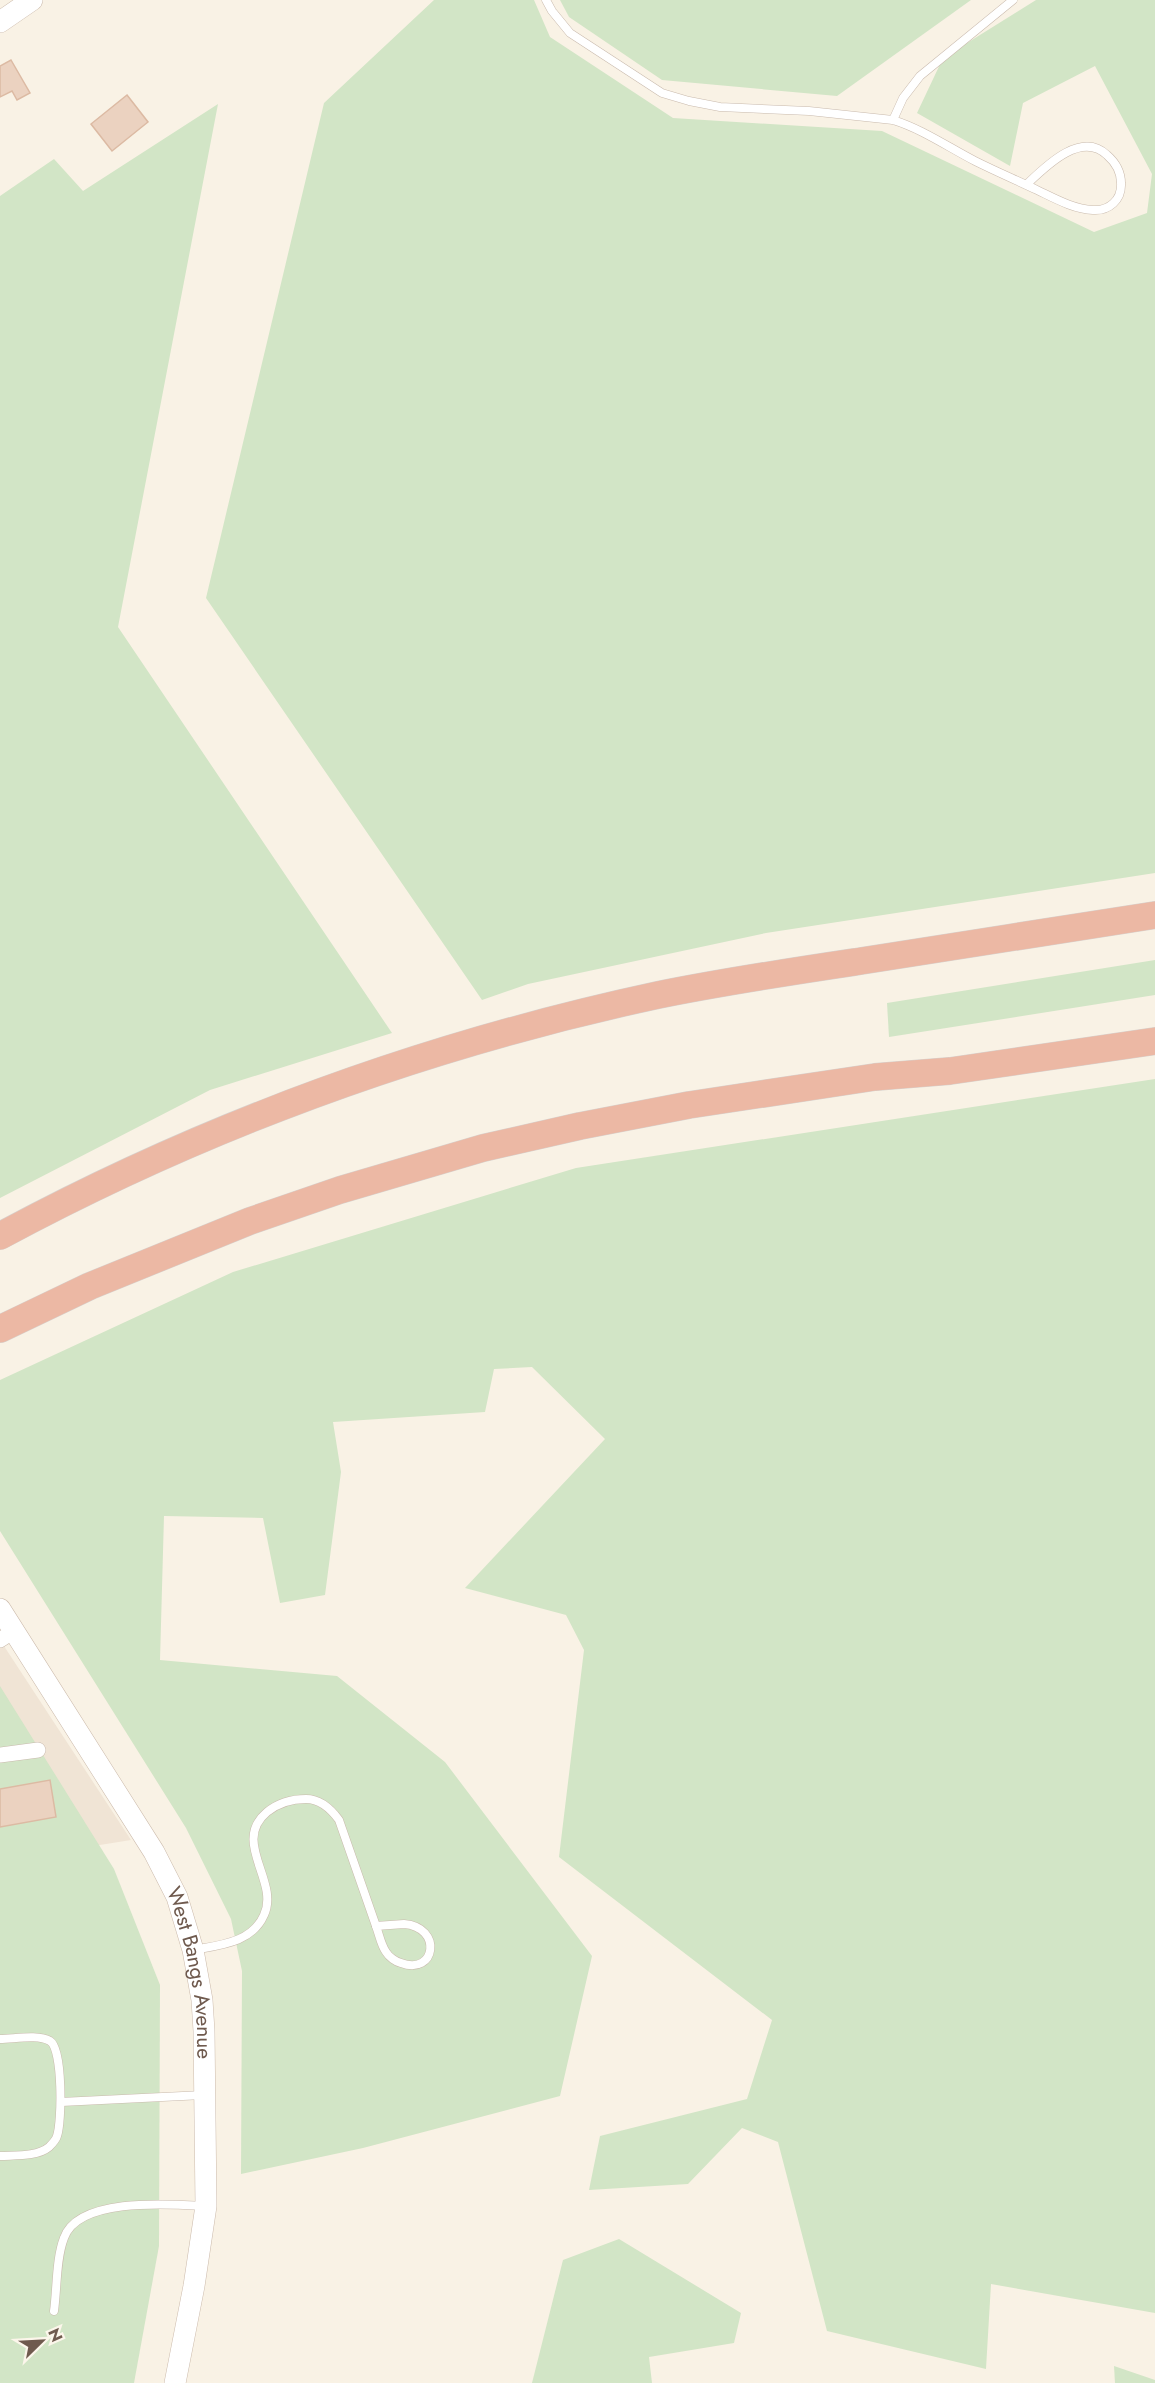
<svg xmlns="http://www.w3.org/2000/svg" width="1155" height="2383" viewBox="0 0 1155 2383" font-family="Jost,sans-serif">
<rect width="100%" height="100%" fill="#f9f2e5"/>
<polygon fill="#f0e4d5" points="0,1640 131,1840 0,1861"/>
<g fill="#d2e5c6">
<polygon points="434,0 534,0 550,37 673,118 882,131 1094,232 1147,213 1152,174 1095,66 1023,103 1010,166 917,113 943,58 1036,0 1155,0 1155,873 766,933 528,984 482,1000 206,598 324,103"/>
<polygon points="560,0 971,0 837,96 662,80 569,17"/>
<polygon points="218,104 118,627 392,1033 210,1090 0,1198 0,196 54,159 83,191"/>
<polygon points="1155,960 1155,995 889,1037 887,1003"/>
<polygon points="1155,1079 1155,2313 991,2284 986,2369 827,2331 778,2142 742,2128 688,2184 589,2190 600,2136 747,2099 772,2020 559,1857 584,1650 566,1615 465,1588 605,1439 532,1367 494,1369 485,1412 333,1422 341,1472 325,1595 280,1603 263,1518 164,1516 160,1660 337,1676 445,1762 592,1956 560,2096 363,2148 241,2174 242,1971 231,1919 186,1828 0,1531 0,1380 233,1272 576,1168"/>
<polygon points="0,1686 114,1869 160,1985 159,2246 134,2383 0,2383"/>
<polygon points="619,2239 741,2313 734,2343 649,2357 652,2383 532,2383 563,2260"/>
<polygon points="1114,2366 1155,2380 1155,2383 1115,2383"/>
</g>
<g fill="#ebd2c0" stroke="#dcbaa3" stroke-width="1.5">
<polygon points="11,60 30,93 17,100 12,91 0,97 0,66"/>
<polygon points="127,95 148,122 112,151 91,124"/>
<polygon points="50,1780 56,1817 0,1827 0,1789"/>
</g>
<g fill="none" stroke-linecap="round" stroke-linejoin="round">
<g stroke="#c9baad" stroke-width="9">
<g id="lane">
<path d="M546,0L552,11L570,33L662,93L689,101L720,107L809,111L893,120C922,129 948,147 975,161C995,171 1016,180 1037,190C1054,198 1073,209 1093,210C1109,211 1122,200 1121,183C1121,172 1115,162 1107,155C1081,130 1045,167 1026,185"/>
<polyline points="893,120 903,98 920,76 1013,0"/>
<path d="M404,1924C443,1927 436,1976 401,1963C396,1962 389,1957 386,1952C381,1945 379,1934 376,1926Z"/>
<path d="M193,1950C219,1945 252,1943 264,1915C280,1881 231,1842 267,1812C278,1803 292,1799 306,1799C321,1799 331,1809 339,1820L376,1926"/>
<path d="M0,2039C14,2039 38,2034 50,2041C63,2049 62,2122 57,2136C56,2140 52,2144 49,2147C37,2157 15,2155 0,2156"/>
<polyline points="61,2102 203,2095"/>
<path d="M54,2311C57,2290 56,2258 64,2238C78,2197 169,2204 204,2206"/>
</g>
</g>
<g stroke="#c9baad" stroke-width="16">
<g id="street">
<polyline points="0,1640 14,1631"/>
<polyline points="0,1755 38,1750"/>
</g>
</g>
<g stroke="#ccbbac" stroke-width="22">
<g id="secondary">
<polyline points="0,22 32,0"/>
<path id="s1" d="M0,1609L154,1852L177,1897L193,1950L202,2000L204,2031L206,2206L194,2286L175,2383"/>
</g>
</g>
<g stroke="#d7d1cd" stroke-width="28">
<g id="highway">
<path d="M0,1236C206,1125 430,1044 658,995C726,981 794,971 861,961C959,946 1057,930 1155,915"/>
<polyline points="0,1329 90,1286 250,1221 340,1190 483,1148 580,1126 689,1105 875,1077 950,1071 1155,1041"/>
</g>
</g>
<use href="#lane" stroke="#fff" stroke-width="8"/>
<use href="#street" stroke="#fff" stroke-width="15"/>
<use href="#secondary" stroke="#fff" stroke-width="21"/>
<use href="#highway" stroke="#ecb8a4" stroke-width="27"/>
</g>
<g text-anchor="middle" stroke-width="4.5" stroke-linejoin="round" paint-order="stroke">
<g font-size="21" fill="#6f5a4e" stroke="#fcf6eb">
<text dy="7" stroke="none"><textPath href="#s1" startOffset="416">West Bangs Avenue</textPath></text>
</g>
</g>
<g transform="translate(42 2341) rotate(66)" stroke="#fcf6eb" stroke-width="4.5" paint-order="stroke">
<path d="M0-4.5L10 22L0 15L-10 22Z" fill="#6f5a4e"/>
<text y="-9" font-size="16" font-weight="bold" text-anchor="middle" fill="#6f5a4e">N</text>
</g>
</svg>
